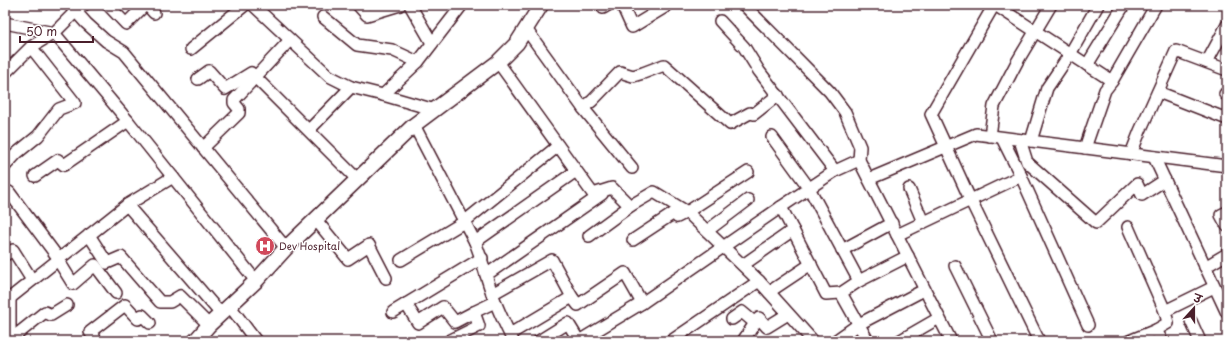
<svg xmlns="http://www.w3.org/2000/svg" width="1232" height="346" viewBox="0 0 1232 346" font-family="'Playpen Sans','Playpen Sans Deva',sans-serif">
<rect width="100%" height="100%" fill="#fff"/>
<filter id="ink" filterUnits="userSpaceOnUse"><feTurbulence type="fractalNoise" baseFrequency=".025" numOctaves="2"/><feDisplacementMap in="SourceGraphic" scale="8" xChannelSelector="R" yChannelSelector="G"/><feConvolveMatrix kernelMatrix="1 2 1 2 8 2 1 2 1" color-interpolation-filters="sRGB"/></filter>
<g filter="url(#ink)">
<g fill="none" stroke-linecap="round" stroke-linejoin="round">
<g stroke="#4a1f2b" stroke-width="14">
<g id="minor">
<polyline points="70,5 86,23 106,41 124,52 286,248"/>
<polyline points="108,5 126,24 145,5"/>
<polyline points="147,5 154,13"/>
<polyline points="253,5 329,76 351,87 383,95 435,110"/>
<polyline points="358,5 367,15 400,5"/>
<polyline points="410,5 432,43"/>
<polyline points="622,5 632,27 665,7"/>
<polyline points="744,5 830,92 845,112 860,147 859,160 951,341"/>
<polyline points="994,5 931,114 970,199 1039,341"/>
<polyline points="995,5 1112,81"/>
<polyline points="603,8 608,5"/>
<polyline points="323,17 357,45 392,50 418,62"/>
<polyline points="720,21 744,47 759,71 835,171 859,160"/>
<polyline points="5,23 54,33 128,121 256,281"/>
<polyline points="526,29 583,108 592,101 620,72 633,76 643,73 664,65 730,124 750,113 754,114 778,95"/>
<polyline points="191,49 245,5"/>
<polyline points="498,62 593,194 612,188 630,206 654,192 687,212 759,281 813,341"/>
<polyline points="1207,62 1227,25"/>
<polyline points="1087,65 1124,5"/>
<polyline points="5,73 31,47 54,33 76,11 84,5"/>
<polyline points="198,79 209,71 225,89 251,73 357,179"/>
<polyline points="1158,92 1227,119"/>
<polyline points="1225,94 1227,95"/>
<polyline points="383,95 418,62 462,5"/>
<polyline points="583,108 632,168"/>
<path d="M414,125L475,242C483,261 487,282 495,301C500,315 507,328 513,341"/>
<polyline points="309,130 351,87"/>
<polyline points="990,136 994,106 1017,62 1051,5"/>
<polyline points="772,137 809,188 859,281"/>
<polyline points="1002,138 1021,176 1088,325"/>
<polyline points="1020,140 1027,162 1096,223 1137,184 1142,195 1165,180"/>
<polyline points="1031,141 1047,88 1070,54 1098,5"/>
<polyline points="203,148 239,113 239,109 234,103 234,100 290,40"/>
<polyline points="1085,148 1105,90 1112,81 1156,5"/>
<polyline points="1131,154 1140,131 1176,51 1227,70"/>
<polyline points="1154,157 1227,313"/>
<polyline points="5,166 17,153 38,136 59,109 75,103 31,47"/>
<polyline points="35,176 58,160 64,165 128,121"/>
<polyline points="869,179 976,134 1227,166"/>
<polyline points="909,189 923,222"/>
<polyline points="9,192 59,259"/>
<polyline points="127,205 173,177"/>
<polyline points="781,207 826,294 841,293 859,281 908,256"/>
<polyline points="1227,212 1221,215 1227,226"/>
<polyline points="316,220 348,259 369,245 386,278"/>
<polyline points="1128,227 1165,311 1214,287"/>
<polyline points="707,231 748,200"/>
<polyline points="89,235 107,263 121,257 160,302 170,302 180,296 209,325"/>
<polyline points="897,235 1021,176"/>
<polyline points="589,236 630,206"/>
<polyline points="633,240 674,213 677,217 687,212 748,172"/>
<polyline points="475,242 576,171"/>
<polyline points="842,250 892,223"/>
<polyline points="5,255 13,250 32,280"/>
<polyline points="58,260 73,284 95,265 116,293"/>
<polyline points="401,260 464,222 558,146"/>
<polyline points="743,265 793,230"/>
<polyline points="955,266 992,341"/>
<polyline points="1205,267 1227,254"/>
<polyline points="486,275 602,194"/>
<polyline points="769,292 811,264"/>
<polyline points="841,293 868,341"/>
<polyline points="492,294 552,260 572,297"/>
<polyline points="5,302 127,205 221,314"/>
<polyline points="406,304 418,323 443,307 455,322 474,312"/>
<polyline points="229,305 256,341"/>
<polyline points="393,312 482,258"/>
<polyline points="732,319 742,312 755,323 759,318 767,327 788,314"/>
<polyline points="1191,321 1200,341"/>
<polyline points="1156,330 1168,323 1165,311"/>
<polyline points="510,334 572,297 578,305 625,273 642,303"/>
<polyline points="15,336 45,312 51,315 67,305"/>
<polyline points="5,337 10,333 10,298"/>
<polyline points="97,341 90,332 125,305 138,319 142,315 150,323"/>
<polyline points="449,341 479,326 474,312 495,302"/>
<polyline points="539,341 568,323 579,341 642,303 781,207 835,171"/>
<polyline points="671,341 759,281"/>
<polyline points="743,341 755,323"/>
<polyline points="835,341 859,324 924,290"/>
<polyline points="899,341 939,318"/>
<polyline points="1129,341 1156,330 1162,341"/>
</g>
</g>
<g stroke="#4a1f2b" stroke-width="17">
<polyline id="major" points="195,341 209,325 256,281 286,248 414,125 498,62 517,43 541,5"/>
</g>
<use href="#minor" stroke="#fff" stroke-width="11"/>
<use href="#major" stroke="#fff" stroke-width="14"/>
</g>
</g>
<defs>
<g id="hospital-disc" transform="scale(1)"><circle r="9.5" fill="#d1495b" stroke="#fff"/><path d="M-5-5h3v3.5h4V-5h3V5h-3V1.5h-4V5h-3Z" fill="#fff"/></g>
</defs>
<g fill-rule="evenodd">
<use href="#hospital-disc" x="265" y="246"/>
</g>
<g text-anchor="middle" stroke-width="3" stroke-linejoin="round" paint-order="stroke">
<g font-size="10" fill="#4a1f2b" stroke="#fff" text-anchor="start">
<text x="279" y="250">Dev Hospital</text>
</g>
</g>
<rect width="1232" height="346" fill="none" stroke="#fff" stroke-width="20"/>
<rect x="10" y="10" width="1212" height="326" fill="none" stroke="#4a1f2b" stroke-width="1.5" filter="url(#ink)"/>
<g transform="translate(1194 308) rotate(21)" stroke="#ffffff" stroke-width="3" paint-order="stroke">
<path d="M0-3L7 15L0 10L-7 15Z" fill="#4a1f2b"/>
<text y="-6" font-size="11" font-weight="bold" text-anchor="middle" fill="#4a1f2b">उ</text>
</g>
<path d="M20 36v6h73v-6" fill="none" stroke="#4a1f2b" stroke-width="2"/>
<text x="26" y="36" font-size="12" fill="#4a1f2b" stroke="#ffffff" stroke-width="3" paint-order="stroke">50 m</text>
</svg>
